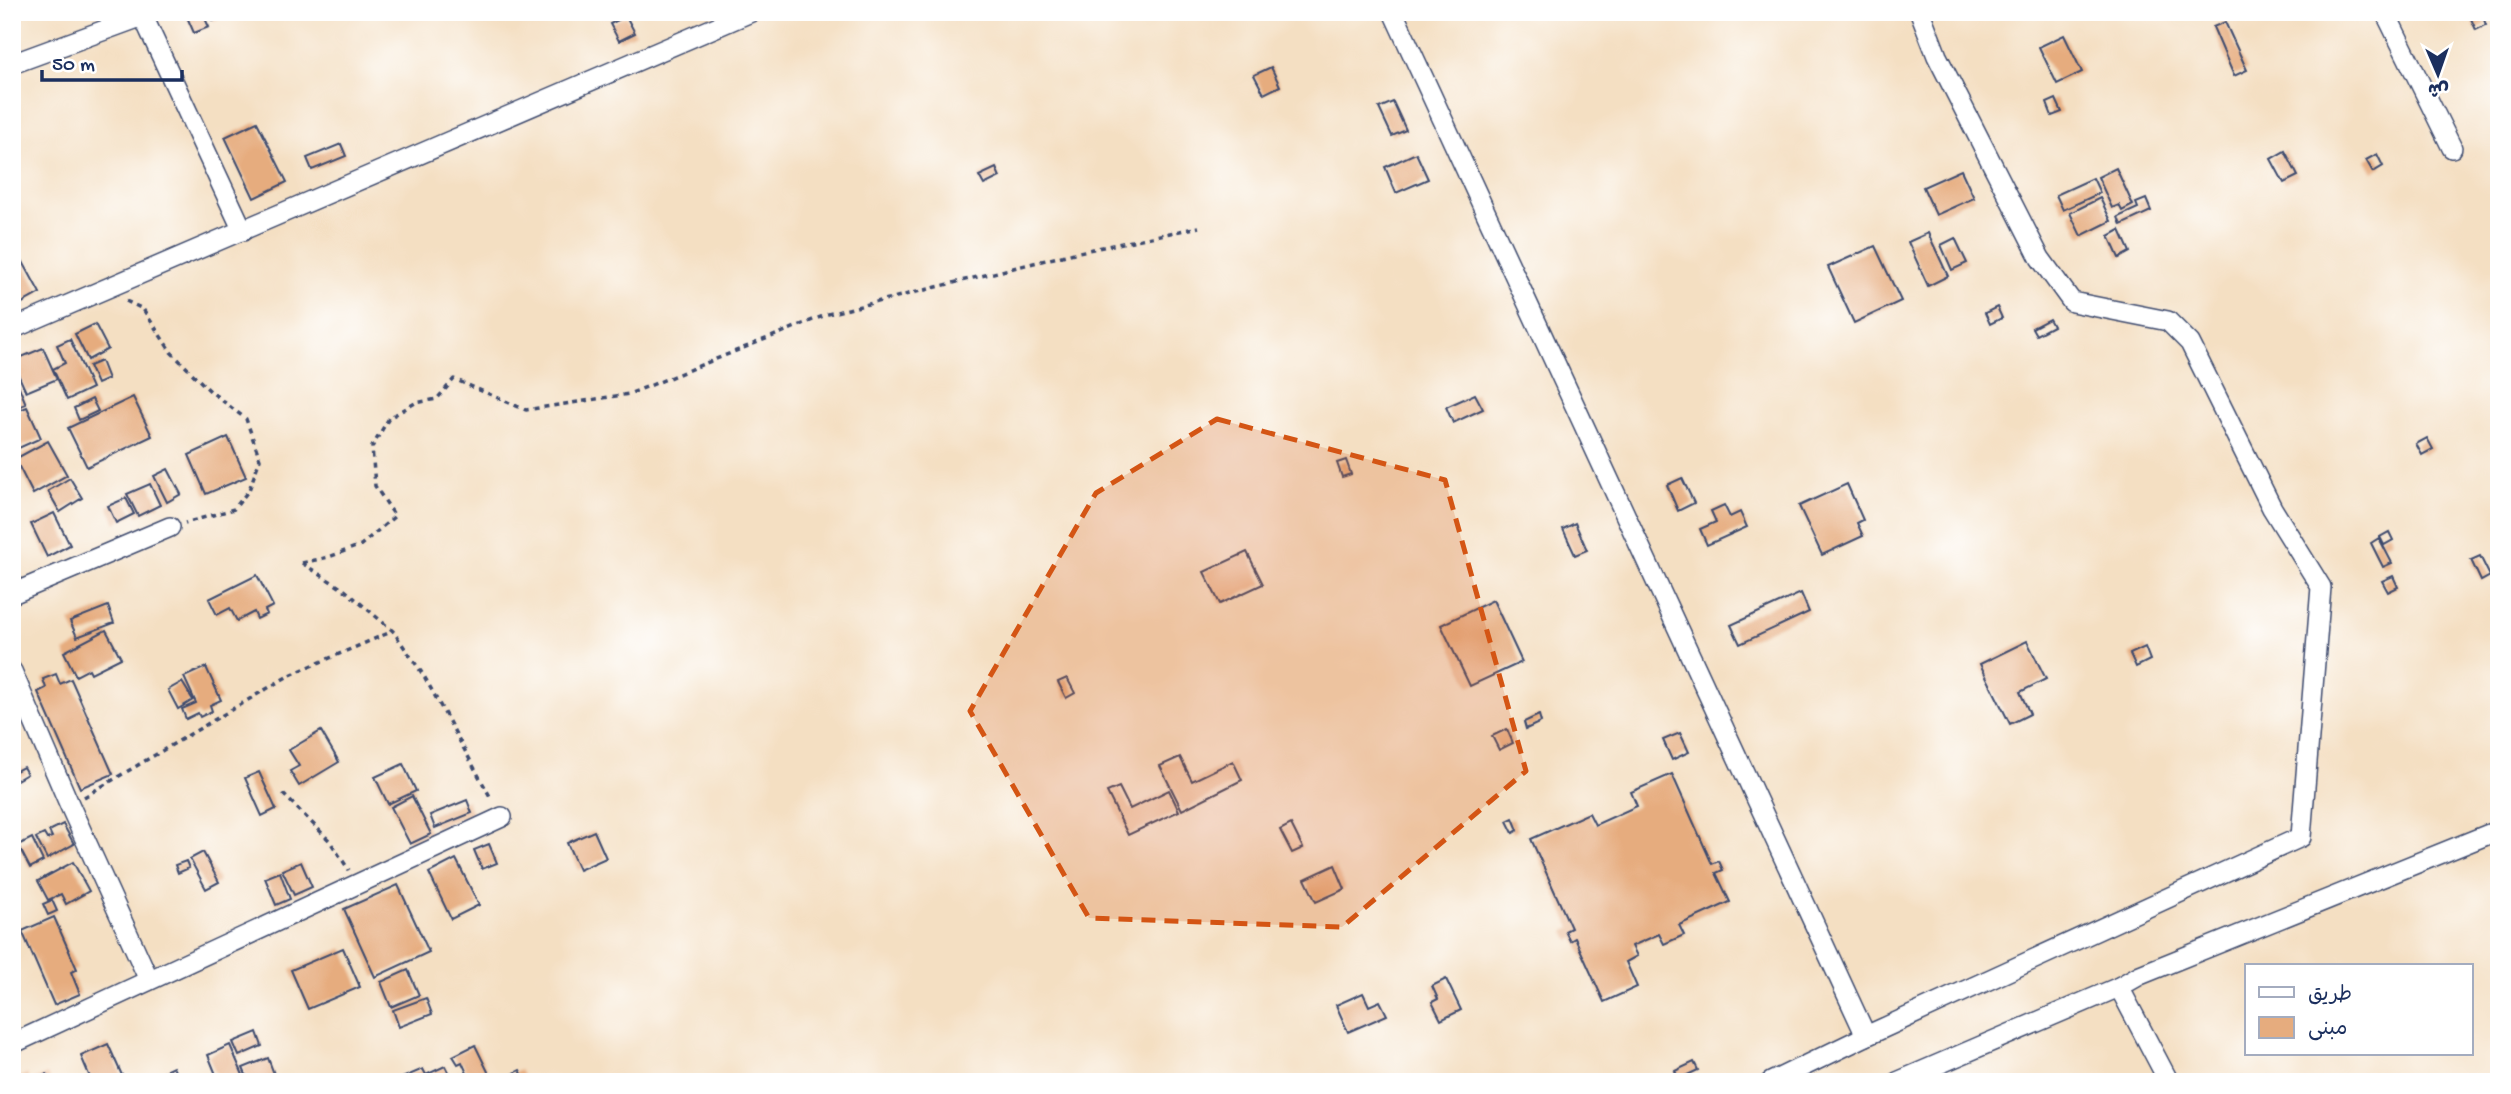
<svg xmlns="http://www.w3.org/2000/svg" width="2511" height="1094" viewBox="0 0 2511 1094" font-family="'Gochi Hand','Playpen Sans Arabic',sans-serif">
<rect width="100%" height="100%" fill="#fff"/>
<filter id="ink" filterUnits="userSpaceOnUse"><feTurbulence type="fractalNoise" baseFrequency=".0143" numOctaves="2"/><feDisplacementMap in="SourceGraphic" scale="14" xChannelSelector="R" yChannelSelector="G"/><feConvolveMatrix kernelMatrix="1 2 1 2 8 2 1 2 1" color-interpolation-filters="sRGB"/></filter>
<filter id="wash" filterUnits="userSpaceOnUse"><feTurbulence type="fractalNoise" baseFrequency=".00686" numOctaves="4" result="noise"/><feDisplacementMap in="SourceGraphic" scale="28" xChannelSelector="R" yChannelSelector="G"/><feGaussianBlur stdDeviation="1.57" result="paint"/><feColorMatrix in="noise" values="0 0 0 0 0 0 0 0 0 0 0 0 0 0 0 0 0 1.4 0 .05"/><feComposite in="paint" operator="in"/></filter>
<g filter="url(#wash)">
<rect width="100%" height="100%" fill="#f4dfc2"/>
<g id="blocks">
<g fill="#e6ac7e">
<polygon points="199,12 202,12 209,27 194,33 187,17"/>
<polygon points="209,12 234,12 213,21"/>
<polygon points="2468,12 2481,12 2486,25 2476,30"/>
<polygon points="626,16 635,33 619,41 610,24"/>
<polygon points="2225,22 2247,70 2234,76 2213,27"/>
<polygon points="2064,35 2082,72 2057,84 2039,47"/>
<polygon points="1271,67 1280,86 1264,94 1254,75"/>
<polygon points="2056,99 2062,112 2052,116 2047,103"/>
<polygon points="1393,102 1406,130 1392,136 1379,108"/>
<polygon points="257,122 287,182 254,198 225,137"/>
<polygon points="341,144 346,156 312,170 307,158"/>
<polygon points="2285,151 2298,176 2284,183 2271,159"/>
<polygon points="1416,153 1428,179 1396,193 1385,167"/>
<polygon points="2377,154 2383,166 2373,172 2366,160"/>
<polygon points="996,168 1000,177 984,185 979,176"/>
<polygon points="2116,168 2133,205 2122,211 2119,205 2112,208 2098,177"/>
<polygon points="1961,170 1974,198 1936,215 1923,187"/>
<polygon points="2093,178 2100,193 2063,210 2056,195"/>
<polygon points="2100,198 2111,221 2081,236 2070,213"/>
<polygon points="2146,199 2151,211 2121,225 2118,217 2138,208 2136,203"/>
<polygon points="2120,230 2130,252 2119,258 2109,236"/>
<polygon points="1928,233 1948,276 1928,286 1908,242"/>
<polygon points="1955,238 1967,263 1952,270 1941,245"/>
<polygon points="1875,246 1901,301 1854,323 1828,267"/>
<polygon points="22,260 40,293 13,308 12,265"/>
<polygon points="1997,307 2002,318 1990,324 1985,313"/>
<polygon points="2049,319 2053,326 2036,335 2032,328"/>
<polygon points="95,324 108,349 88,360 75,334"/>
<polygon points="70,339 92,388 67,400 53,369 65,363 57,345"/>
<polygon points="43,348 57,379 26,392 12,361"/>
<polygon points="101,361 108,379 97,384 89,366"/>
<polygon points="12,370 26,404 12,409"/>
<polygon points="1475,394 1483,409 1453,423 1446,407"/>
<polygon points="133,397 152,436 87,467 68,428"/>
<polygon points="92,399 98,411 79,420 74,408"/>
<polygon points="27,407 41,438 12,451 12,413"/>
<polygon points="228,437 246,477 206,494 189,455"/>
<polygon points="2427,438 2433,449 2422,455 2416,444"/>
<polygon points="48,441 67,475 33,494 15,459"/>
<polygon points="1346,460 1351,474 1342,477 1337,463"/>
<polygon points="168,469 181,494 167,502 154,476"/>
<polygon points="70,478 82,498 60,512 48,491"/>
<polygon points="1682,478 1694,503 1678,511 1667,485"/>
<polygon points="150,484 160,505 138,516 127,494"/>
<polygon points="1847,484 1863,520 1857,523 1863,536 1822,555 1799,506"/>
<polygon points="126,498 134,514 116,523 108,506"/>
<polygon points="1724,505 1730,517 1740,512 1747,527 1707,545 1700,529 1716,522 1711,511"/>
<polygon points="54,513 70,545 47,557 31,524"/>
<polygon points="1575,523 1587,550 1575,555 1563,529"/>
<polygon points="2389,532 2393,540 2384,545 2380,537"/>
<polygon points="2379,538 2392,563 2383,567 2371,543"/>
<polygon points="1247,552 1263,584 1220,604 1204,572"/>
<polygon points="2480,556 2490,576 2481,581 2471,560"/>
<polygon points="257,575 273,606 265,610 267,614 257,619 254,612 237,621 230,608 217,615 209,599"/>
<polygon points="2393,576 2398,587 2388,592 2382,581"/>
<polygon points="1801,593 1809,612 1740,644 1731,625"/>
<polygon points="1493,600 1522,662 1470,686 1441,625"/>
<polygon points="108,606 114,623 77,637 70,621"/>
<polygon points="106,630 121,658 91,673 89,669 76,676 64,652"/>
<polygon points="2027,641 2046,679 2020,692 2030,714 2010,724 1980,664"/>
<polygon points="2145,647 2150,660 2136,667 2130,654"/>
<polygon points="206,667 221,700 210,705 212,711 200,717 198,713 186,719 182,709 196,703 184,677"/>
<polygon points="56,674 60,684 71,679 113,774 80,788 38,692 46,688 43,679"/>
<polygon points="1067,678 1075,693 1066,698 1058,682"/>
<polygon points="182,682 193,700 178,709 168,690"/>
<polygon points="1539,715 1541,722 1526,729 1524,722"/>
<polygon points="1507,729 1513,743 1499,750 1492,736"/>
<polygon points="321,731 339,762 299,786 290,771 299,766 289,750"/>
<polygon points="1680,733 1689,752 1672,760 1663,740"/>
<polygon points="1180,757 1192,781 1233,761 1242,780 1182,810 1160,766"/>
<polygon points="403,764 416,791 388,804 375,777"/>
<polygon points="23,767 27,774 15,781 12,773"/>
<polygon points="259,772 276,809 262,816 245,778"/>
<polygon points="1672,774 1712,864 1719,861 1723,870 1716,873 1730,902 1679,925 1684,935 1664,944 1659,934 1632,946 1637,956 1626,962 1637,987 1604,1002 1575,938 1570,941 1565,931 1571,928 1531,839 1589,813 1595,825 1637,806 1631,792"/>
<polygon points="1119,787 1130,809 1169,790 1179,811 1128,835 1107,792"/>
<polygon points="412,796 431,834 410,844 391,807"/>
<polygon points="467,800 472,813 435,828 430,815"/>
<polygon points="1513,818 1518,830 1513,833 1507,821"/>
<polygon points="63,824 74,844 47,859 36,838 44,834 47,839 52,837 49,831"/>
<polygon points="1291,824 1303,848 1292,853 1280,830"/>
<polygon points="594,831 606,858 579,870 567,843"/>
<polygon points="32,838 43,861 30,868 18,845"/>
<polygon points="489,844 497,863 482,869 474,850"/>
<polygon points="203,852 219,882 206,889 190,859"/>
<polygon points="456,859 479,905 451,919 429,873"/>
<polygon points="186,861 189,868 178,873 175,865"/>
<polygon points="73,862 89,891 66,904 61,894 48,900 38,881"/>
<polygon points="301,862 312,887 294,895 282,870"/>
<polygon points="1335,865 1345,889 1316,902 1305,879"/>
<polygon points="280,872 290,899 276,905 265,878"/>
<polygon points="398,885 429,952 375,977 344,909"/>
<polygon points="52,900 57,911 48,915 43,904"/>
<polygon points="54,917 77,969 71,972 80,994 54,1005 22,931"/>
<polygon points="343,948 360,987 308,1009 291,970"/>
<polygon points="408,970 419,995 391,1007 381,982"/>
<polygon points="1446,979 1461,1010 1441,1020 1432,1002 1438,999 1432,986"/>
<polygon points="1363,993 1369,1006 1380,1001 1387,1015 1348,1032 1336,1005"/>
<polygon points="426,998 432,1014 399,1027 393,1010"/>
<polygon points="257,1032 262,1046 239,1056 233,1042"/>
<polygon points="108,1044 125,1082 92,1082 81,1056"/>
<polygon points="230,1045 246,1082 219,1082 208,1055"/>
<polygon points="475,1045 493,1082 471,1082 462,1062 458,1064 453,1056"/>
<polygon points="268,1058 277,1082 249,1082 243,1068"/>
<polygon points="1694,1062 1698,1070 1679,1079 1675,1071"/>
<polygon points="445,1066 453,1082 404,1082 402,1078 423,1069 426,1075"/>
<polygon points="173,1067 180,1082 141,1082"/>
<polygon points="520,1070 526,1082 497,1082"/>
<polygon points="27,1074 30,1082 47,1074 50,1082 23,1082 20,1077"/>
</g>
</g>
</g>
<g filter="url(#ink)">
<use href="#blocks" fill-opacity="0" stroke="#3c496d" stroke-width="2"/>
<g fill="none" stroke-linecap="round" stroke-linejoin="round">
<g stroke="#3c496d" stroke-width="22">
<g id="minor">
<polyline points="141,12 243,231"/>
<polyline points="1393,12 1866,1036"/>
<polyline points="2385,12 2452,148"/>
<polyline points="12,64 143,16"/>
<polyline points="12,329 751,12"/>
<polyline points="12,594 170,527"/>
<polyline points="12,671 70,806 149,980"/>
<polyline points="2119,987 2169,1082"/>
<polyline points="12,1044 502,817"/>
<polyline points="1771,1082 1866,1036 2301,837 2321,587 2272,508 2190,343 2168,321 2072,302 2040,258 1937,56 1920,12"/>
<polyline points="1897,1082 2119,987 2140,975 2499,830"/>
</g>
</g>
<g stroke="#3c496d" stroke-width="3.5" stroke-dasharray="5 5" stroke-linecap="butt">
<polyline points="126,301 143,309 171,352 210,391 246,419 260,459 249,490 234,509 185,523"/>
<polyline points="302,563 329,557 361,545 395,516 375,486 372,447 389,418 415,403 437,399 454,379 526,410 629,394 828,314 1074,253 1199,227"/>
<polyline points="302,563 346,591 393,631 424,676 492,800"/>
<polyline points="283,794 329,840 349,870"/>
<polyline points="84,797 290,675 393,631"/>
</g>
<use href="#minor" stroke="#fff" stroke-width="19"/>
</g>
</g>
<path fill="#d45514" fill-opacity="0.2" stroke="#d45514" stroke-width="5" stroke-dasharray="14 9" stroke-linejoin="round" d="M1217,419L1445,480L1526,771L1342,927L1089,918L970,711L1096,493Z"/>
<rect width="2511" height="1094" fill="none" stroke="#fff" stroke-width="42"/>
<rect x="2245" y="964" width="228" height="91" fill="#ffffff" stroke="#a4acbf" stroke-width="2"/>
<rect x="2259" y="987" width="35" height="10" fill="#ffffff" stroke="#a4acbf" stroke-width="2"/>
<text x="2308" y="1000" font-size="21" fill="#1b2f5e">طريق</text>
<rect x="2259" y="1017" width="35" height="21" fill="#e6ac7e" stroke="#a4acbf" stroke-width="2"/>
<text x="2308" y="1034" font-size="21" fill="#1b2f5e">مبنى</text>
<g transform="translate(2438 74) rotate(178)" stroke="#ffffff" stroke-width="5" paint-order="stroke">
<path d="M0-5L12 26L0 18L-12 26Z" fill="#1b2f5e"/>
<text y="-10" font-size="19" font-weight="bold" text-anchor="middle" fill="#1b2f5e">ش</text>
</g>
<path d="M42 70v10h140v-10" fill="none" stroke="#1b2f5e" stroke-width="3.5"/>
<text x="52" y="70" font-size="21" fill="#1b2f5e" stroke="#ffffff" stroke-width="5" paint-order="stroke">50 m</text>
</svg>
